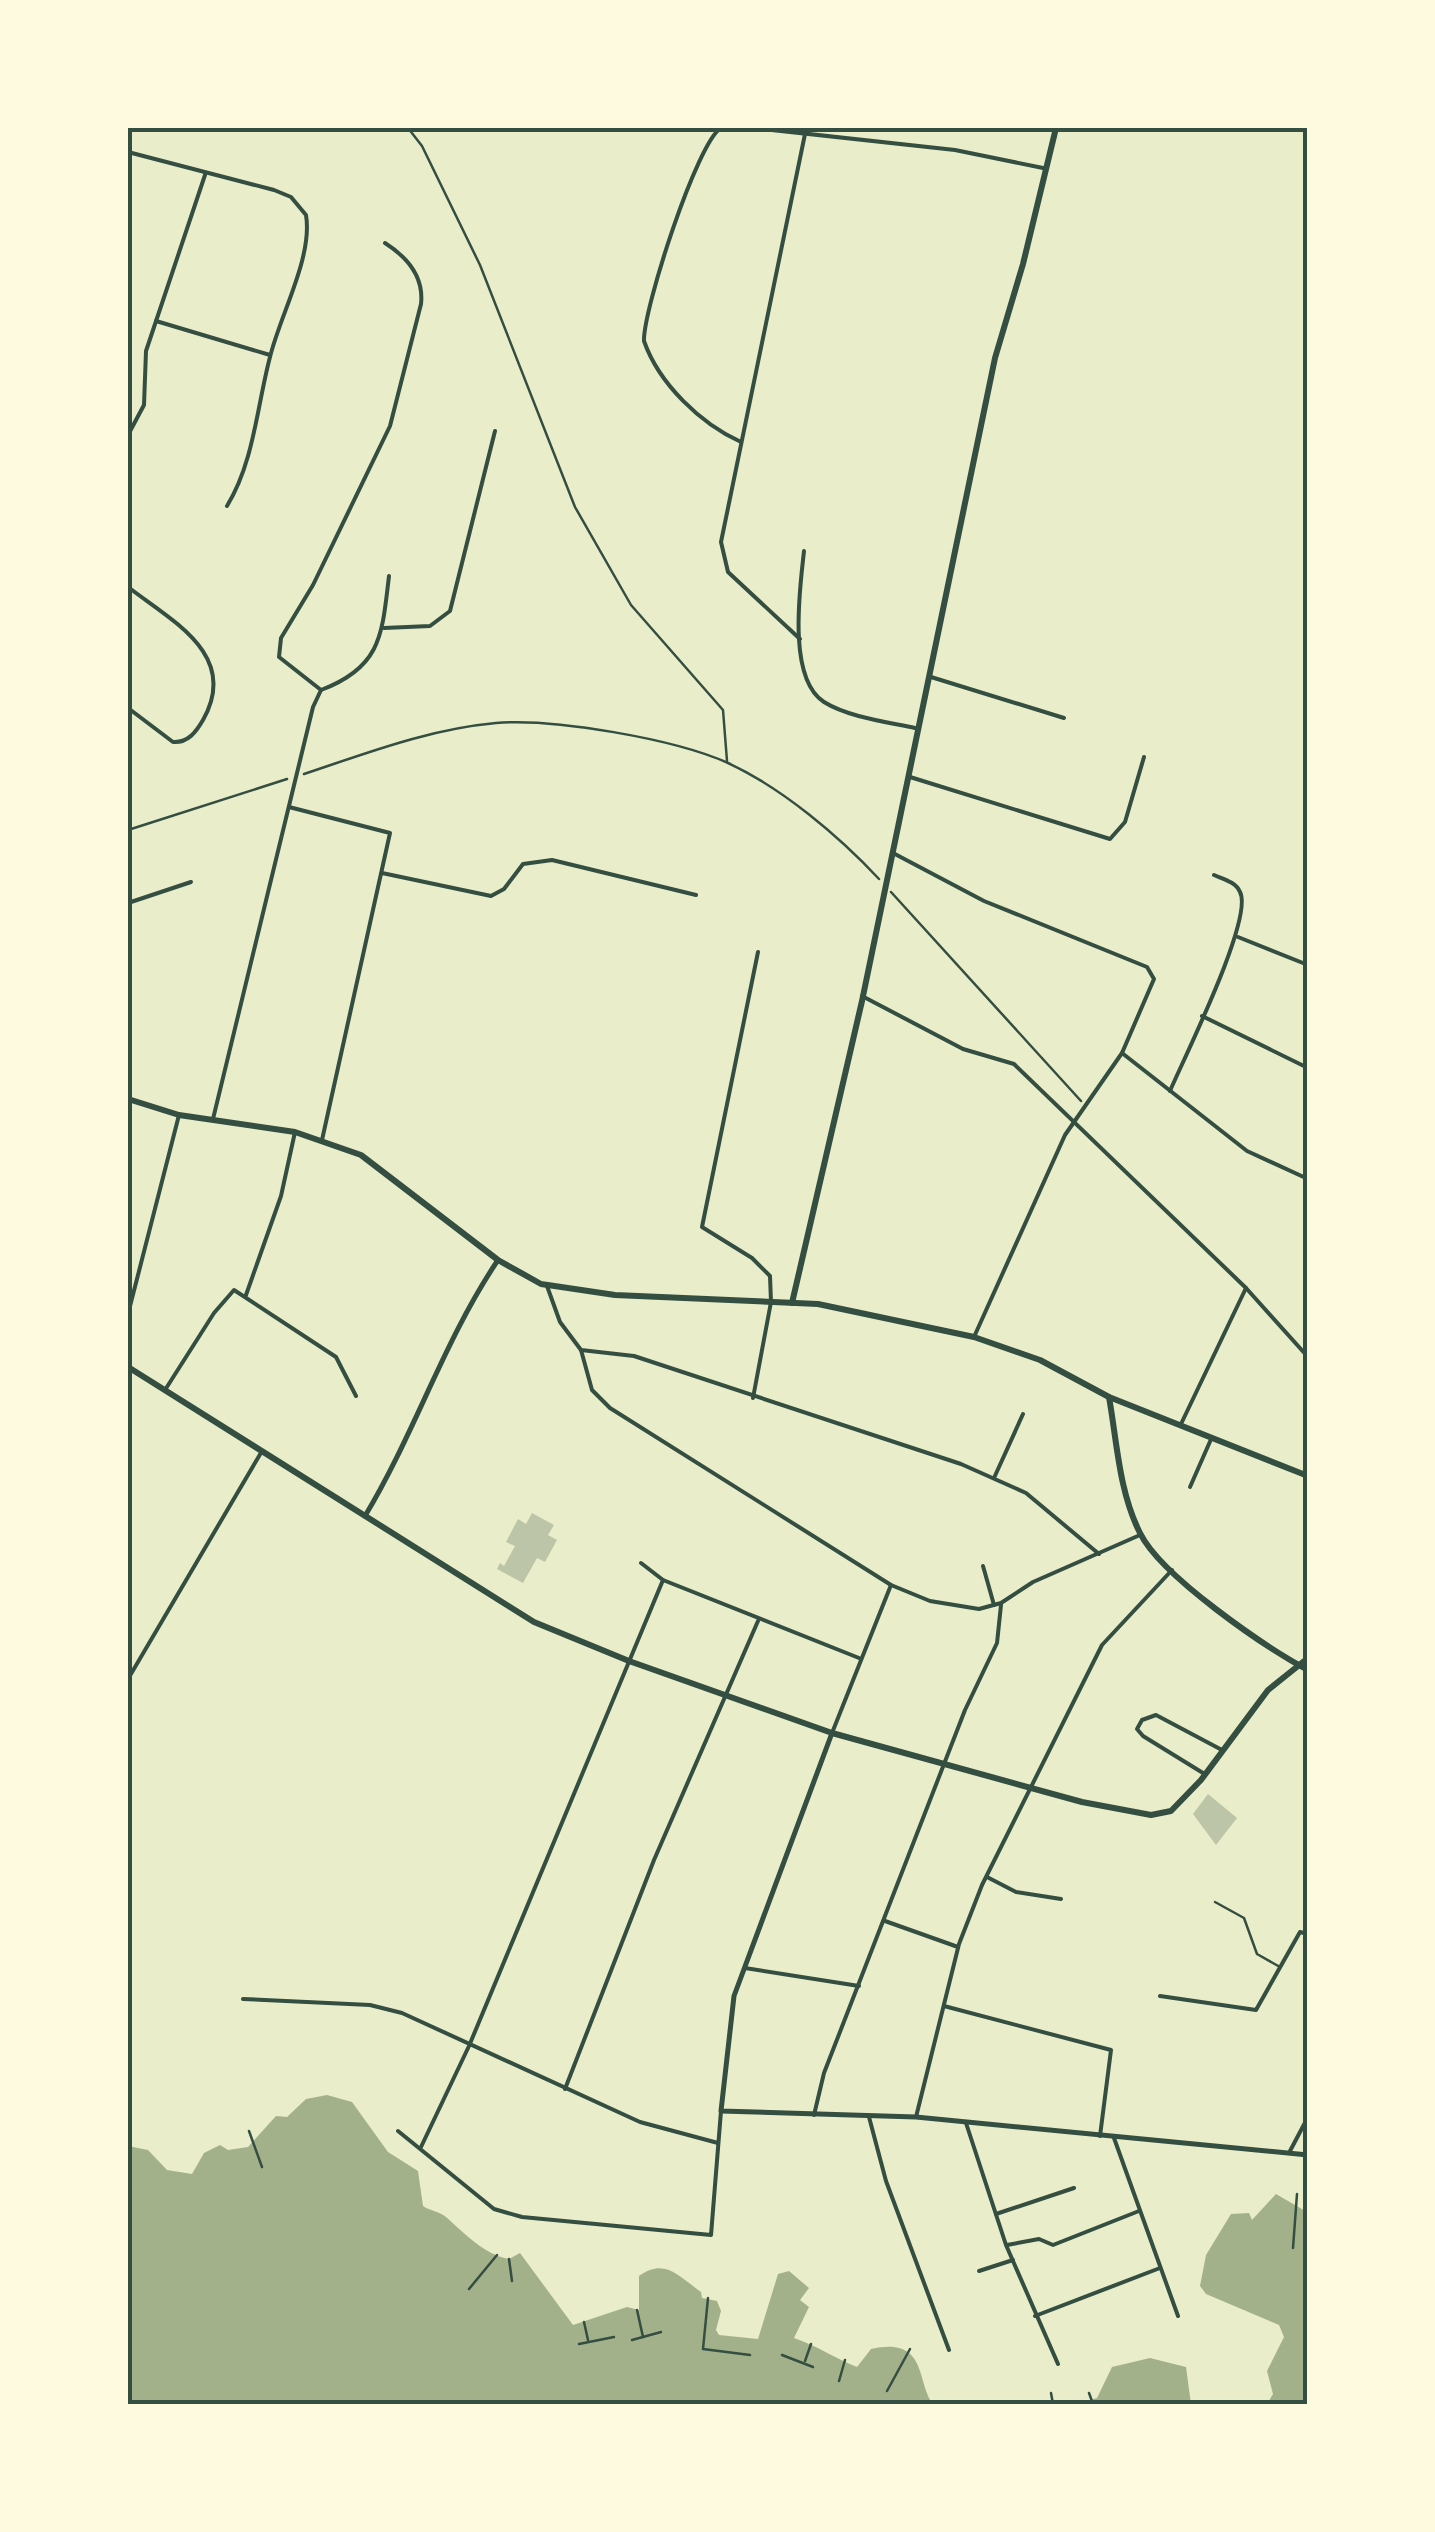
<svg xmlns="http://www.w3.org/2000/svg" width="1435" height="2532" viewBox="0 0 1435 2532" font-family="'Crimson Pro',serif">
<rect width="100%" height="100%" fill="#e9edc9"/>
<g fill="#a3b18a">
<path d="M327,2095L352,2102L388,2152L418,2171L423,2206C430,2211 439,2211 446,2217C464,2233 485,2255 509,2259L520,2253L573,2325L627,2307L639,2310V2276C665,2258 677,2275 701,2292L702,2298L717,2301L721,2311L716,2330L719,2335L758,2339L778,2274L789,2271L809,2288L800,2300L809,2307L794,2338C818,2346 834,2358 857,2367L871,2349C928,2336 916,2382 933,2404H128V2146L148,2150L167,2170L192,2174L204,2153L220,2145L228,2150L248,2147L276,2116L287,2117L306,2099Z"/>
<polygon points="1276,2194 1307,2212 1307,2404 1267,2404 1273,2394 1267,2371 1284,2337 1279,2325 1206,2294 1200,2286 1206,2255 1231,2214 1249,2213 1252,2220"/>
<polygon points="1150,2358 1186,2367 1191,2404 1075,2404 1097,2398 1112,2367"/>
</g>
<g fill="#bcc5a7">
<polygon points="532,1513 554,1525 548,1535 557,1540 545,1562 537,1558 523,1583 497,1569 500,1563 504,1566 515,1546 506,1542 518,1519 526,1524"/>
<polygon points="1208,1794 1237,1818 1216,1845 1193,1814"/>
</g>
<g fill="none" stroke-linecap="round" stroke-linejoin="round">
<g stroke="#344e41" stroke-width="2.5">
<polyline points="408,128 422,146 480,265 575,507 631,605 723,710 727,761"/>
<path d="M304,774C367,753 429,729 496,723C553,718 675,739 728,763C782,788 839,836 879,879"/>
<polyline points="128,830 287,779"/>
<polyline points="891,892 1081,1101"/>
<polyline points="249,2131 262,2167"/>
<polyline points="1293,2248 1297,2194"/>
<polyline points="509,2259 512,2281"/>
<polyline points="469,2289 497,2255"/>
<polyline points="708,2298 703,2349 750,2355"/>
<polyline points="637,2310 643,2337"/>
<polyline points="584,2322 588,2340"/>
<polyline points="632,2340 661,2332"/>
<polyline points="579,2344 614,2337"/>
<polyline points="782,2355 813,2367"/>
<polyline points="805,2361 811,2344"/>
<polyline points="839,2381 845,2360"/>
<polyline points="887,2391 910,2349"/>
<polyline points="1051,2393 1053,2404"/>
<polyline points="1089,2393 1093,2404"/>
</g>
<polyline stroke="#344e41" stroke-width="2.5" points="1215,1902 1244,1918 1257,1954 1280,1967"/>
<g stroke="#344e41" stroke-width="4">
<path d="M721,128C697,142 643,310 644,341C659,384 701,424 741,442"/>
<polyline points="754,128 955,150 1043,168"/>
<path d="M128,152L274,190L291,197L306,215C313,257 280,315 270,357C257,406 254,462 227,506"/>
<polyline points="156,321 270,355"/>
<polyline points="128,435 144,405 146,351 205,175"/>
<path d="M804,551C800,588 787,678 824,702C848,717 887,722 915,728"/>
<path d="M128,587C172,621 240,655 203,720C196,732 188,743 173,742L128,708"/>
<polyline points="384,628 430,626 450,611 495,431"/>
<polyline points="800,639 728,572 721,542 805,134"/>
<polyline points="931,677 1064,718"/>
<path d="M321,690C382,667 382,634 389,576"/>
<polyline points="910,777 1110,839 1125,822 1144,757"/>
<polyline points="289,807 390,833 322,1140"/>
<polyline points="893,853 984,901 1147,967 1154,979 1122,1053 1065,1135 974,1337"/>
<polyline points="382,873 491,896 504,889 523,864 552,860 696,895"/>
<polyline points="128,903 191,882"/>
<polyline points="1238,937 1308,965"/>
<polyline points="862,996 963,1049 1014,1064 1246,1288 1308,1357"/>
<polyline points="1202,1016 1308,1068"/>
<polyline points="1122,1053 1247,1151 1308,1179"/>
<path d="M1170,1091C1184,1058 1254,918 1240,892C1236,882 1223,879 1214,875"/>
<path d="M213,1119L313,707L321,690L279,657L281,638L313,585L390,426L421,304C424,277 407,257 385,243"/>
<polyline points="547,1286 560,1322 581,1350 634,1356 961,1464 1026,1493 1099,1554"/>
<polyline points="246,1295 281,1196 295,1132"/>
<polyline points="128,1314 179,1115"/>
<polyline points="581,1350 592,1390 610,1408 891,1585 930,1601 979,1609 1001,1603 1033,1582 1140,1535"/>
<polyline points="165,1390 214,1313 234,1290 336,1357 356,1396"/>
<polyline points="753,1398 771,1302 770,1276 752,1258 702,1227 758,952"/>
<polyline points="1181,1424 1246,1288"/>
<polyline points="994,1478 1023,1414"/>
<polyline points="1190,1487 1212,1437"/>
<polyline points="641,1563 663,1580 859,1658"/>
<polyline points="983,1566 994,1605"/>
<polyline points="128,1679 262,1451"/>
<polyline points="832,1733 891,1585"/>
<polyline points="1203,1773 1143,1736 1137,1729 1142,1720 1156,1715 1222,1750"/>
<polyline points="987,1877 1016,1892 1061,1899"/>
<polyline points="885,1921 958,1947"/>
<polyline points="745,1968 859,1986"/>
<polyline points="1160,1996 1256,2010 1300,1932 1308,1934"/>
<polyline points="243,1999 370,2005 402,2013 640,2122 718,2143"/>
<polyline points="944,2006 1111,2050 1100,2136"/>
<polyline points="565,2089 654,1860 758,1621"/>
<polyline points="814,2115 824,2073 965,1710 997,1643 1001,1605"/>
<polyline points="869,2117 886,2181 949,2350"/>
<polyline points="916,2117 959,1944 982,1885 1102,1645 1172,1570"/>
<polyline points="966,2123 1006,2245 1058,2364"/>
<polyline points="398,2131 494,2209 522,2217 711,2235 721,2111"/>
<polyline points="1114,2138 1178,2316"/>
<polyline points="421,2147 469,2046 663,1580"/>
<polyline points="1290,2151 1308,2117"/>
<polyline points="996,2214 1074,2188"/>
<polyline points="1007,2245 1039,2239 1053,2245 1139,2211"/>
<polyline points="979,2271 1013,2260"/>
<polyline points="1035,2316 1160,2268"/>
</g>
<g stroke="#344e41" stroke-width="5">
<path d="M365,1516C415,1433 444,1340 498,1260"/>
<polyline points="832,1733 734,1996 721,2111 916,2117 1308,2155"/>
</g>
<g stroke="#344e41" stroke-width="6">
<polyline points="792,1303 862,1001 995,358 1023,264 1056,128"/>
<path d="M1109,1397C1117,1442 1119,1492 1140,1533C1161,1576 1265,1647 1308,1670"/>
</g>
<g stroke="#344e41" stroke-width="6">
<polyline points="128,1099 179,1115 295,1132 361,1155 498,1260 541,1284 615,1295 818,1304 974,1337 1040,1360 1109,1397 1308,1476"/>
<polyline points="128,1367 534,1622 629,1661 832,1733 1082,1802 1151,1815 1171,1811 1201,1780 1268,1690 1308,1658"/>
</g>
</g>
<rect width="1435" height="2532" fill="none" stroke="#fefae0" stroke-width="260"/>
<rect x="130" y="130" width="1175" height="2272" fill="none" stroke="#344e41" stroke-width="4"/>
</svg>
